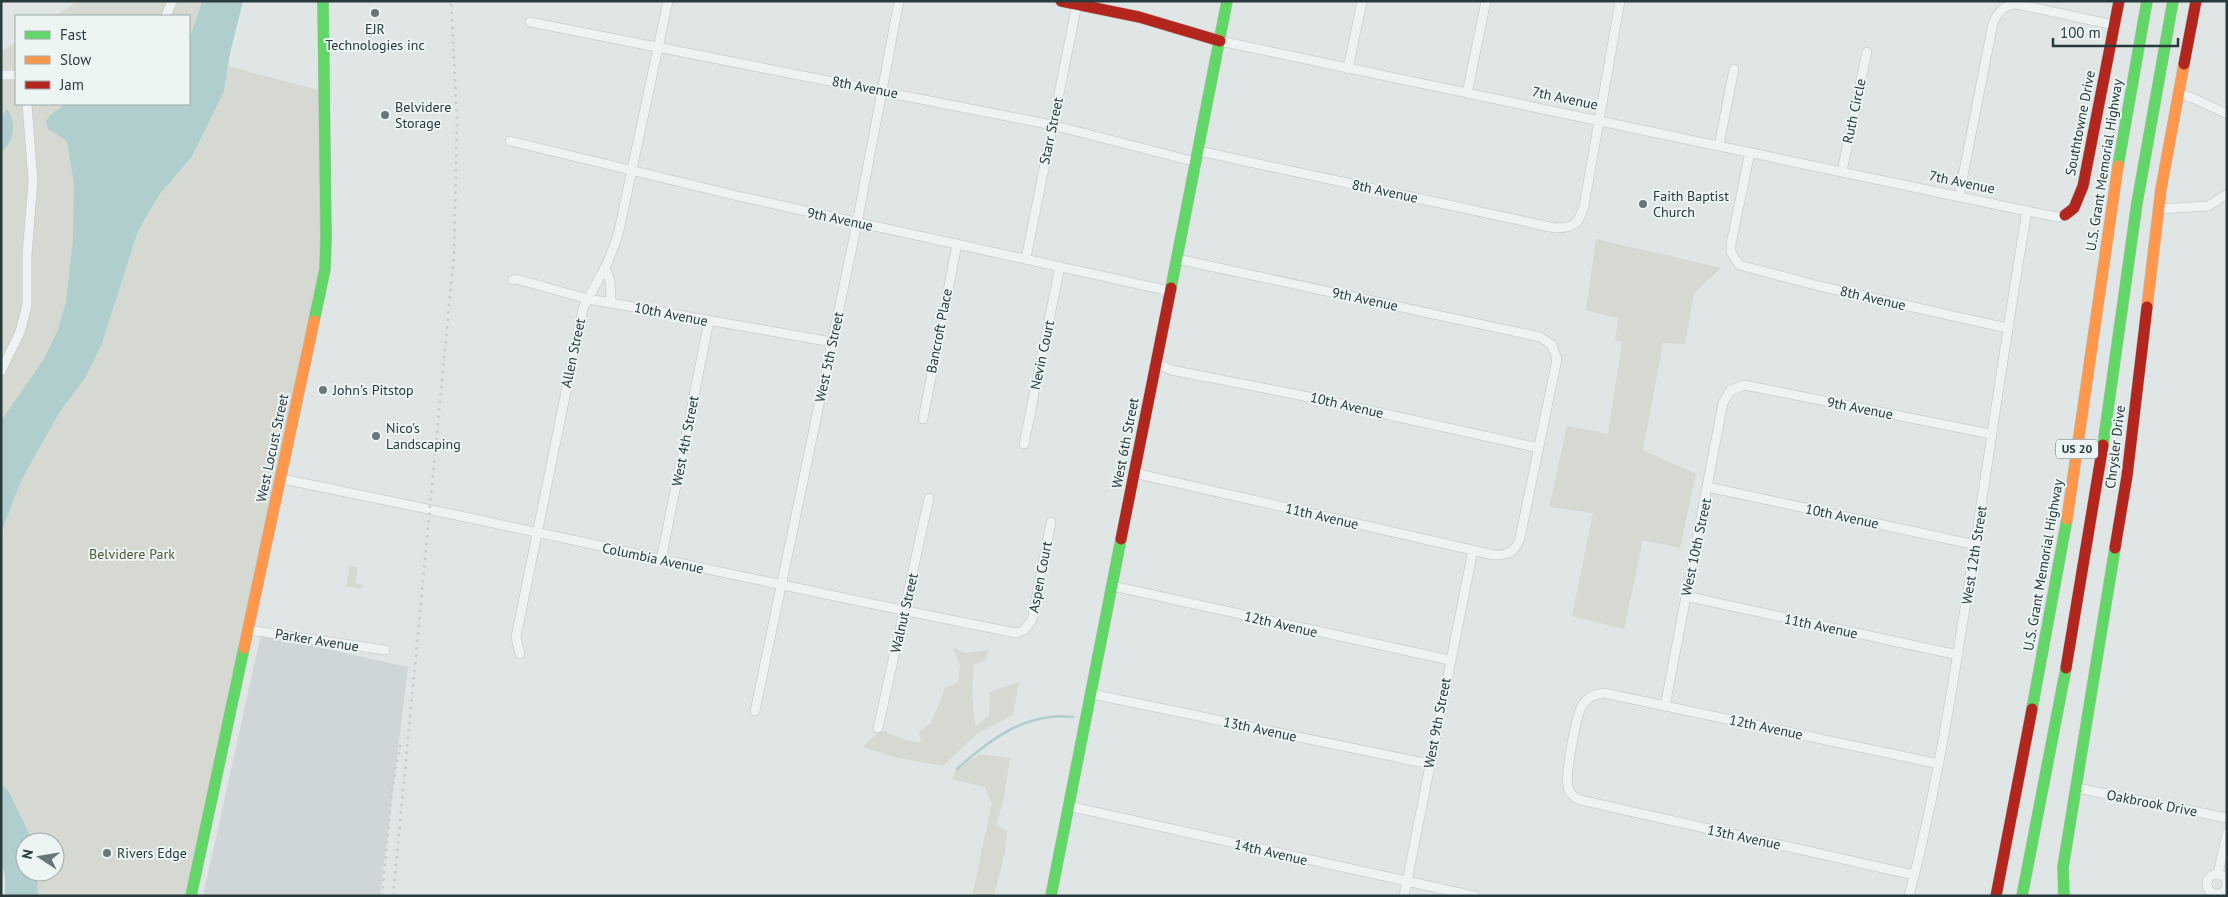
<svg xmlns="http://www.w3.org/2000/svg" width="2228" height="897" viewBox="0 0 2228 897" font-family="'PT Sans',sans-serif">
<rect width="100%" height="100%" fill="#e0e5e5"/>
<polygon fill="#ced6d8" points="261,634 408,667 380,896 203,896"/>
<g fill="#d5d9d1">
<polygon points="78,1 202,1 189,40 189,16 55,16"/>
<path d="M16,42V104H65L50,115L48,129L67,141C69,155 72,169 74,183C78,217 70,299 58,331C45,364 22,393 1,421V52Z"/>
<polygon points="228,66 325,92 326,237 191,896 38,896 37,872 55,872 55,842 32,842 9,792 1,783 1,533 21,481 59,413 85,378 102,343 138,231 159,195 193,157 224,91"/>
<polygon points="1596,239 1721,268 1694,293 1685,344 1663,343 1643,450 1696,474 1680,548 1643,540 1624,629 1572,616 1593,513 1549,507 1567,426 1608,434 1622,342 1615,340 1618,318 1586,310"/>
<polygon points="350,566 358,568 355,583 363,585 362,589 346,586"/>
<path d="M953,647L963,653L989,650L985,661L974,664L972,693L975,726L989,716L990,692L1019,682L1013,715L978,733L943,766L894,757L863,747L876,734L884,731L902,739L921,743L919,732L931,723C935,711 942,701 944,688L958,682L960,665Z"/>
<polygon points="980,754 1010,758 1004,798 996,825 1007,831 1005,852 994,896 972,896 992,803 985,787 952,779 957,769"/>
</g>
<g fill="#b0cece">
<polygon points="202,1 243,1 230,53 224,91 192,157 159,195 138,231 102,343 85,378 59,413 21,481 1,533 1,421 44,359 58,330 66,301 73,240 74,184 67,141 48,129 46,121 50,115 65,104 189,104 189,40"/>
<path d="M7,109C17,123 14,142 1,152V117Z"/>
<polygon points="1,783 9,792 30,836 32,842 25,842 25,872 37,872 38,896 5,896 5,876 1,861"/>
</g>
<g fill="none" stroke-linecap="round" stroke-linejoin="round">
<path stroke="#b0cece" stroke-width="2.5" d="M957,769C989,740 1027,711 1073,717"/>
<g stroke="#bec3c3" stroke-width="10">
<g id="street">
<polyline points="166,16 172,1"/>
<polyline points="530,22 1052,125 1196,162"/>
<polyline points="1220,41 2027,211 2058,217 2065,215"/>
<polyline points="1348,69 1362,1"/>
<polyline points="1,75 16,75"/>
<polyline points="1467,93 1486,1"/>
<polyline points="2178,93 2195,99 2227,114"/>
<polyline points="510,141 738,196 1170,291"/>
<polyline points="1719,145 1734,69"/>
<path d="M1199,151L1555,228C1574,228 1579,224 1584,206L1620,1"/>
<polyline points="1750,152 1731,244 1731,252 1739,265 1819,286 2007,328"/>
<polyline points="1842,171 1867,52"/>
<path d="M1959,196L1993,23C1998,12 2004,5 2016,4L2114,25"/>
<polyline points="2159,209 2208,206 2227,194"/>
<polyline points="1026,258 1077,4"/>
<polyline points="605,269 610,280 611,301"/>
<polyline points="513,280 516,279 588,299 832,342"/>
<polyline points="1157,363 1171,370 1299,395 1539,448"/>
<polyline points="1,371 20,332 27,305 27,255 33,181 27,104"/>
<polyline points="923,419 957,244"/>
<polyline points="1024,444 1060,266"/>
<path d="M1134,473L1494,555C1509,555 1515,552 1520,538L1557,359L1552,345L1540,337L1177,259"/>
<path d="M282,479C527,528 770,585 1016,633L1024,630L1032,620L1051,522"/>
<polyline points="1708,487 1976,545"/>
<polyline points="661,560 709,321"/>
<polyline points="1113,586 1449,660"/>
<polyline points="1685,596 1958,655"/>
<polyline points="249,630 385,650"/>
<polyline points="520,654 516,637 583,308 608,262 618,235 668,1"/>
<polyline points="1092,694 1429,764"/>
<polyline points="1665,706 1723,403 1730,391 1744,385 1991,434"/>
<polyline points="755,711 857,223 899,1"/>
<polyline points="878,728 929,498"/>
<polyline points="2077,788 2227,818"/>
<polyline points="1068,806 1474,896"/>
<circle cx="2217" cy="884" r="10"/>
<polyline points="2218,874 2227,833"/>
<path d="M1914,875L1580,800C1574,797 1569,794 1568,786C1565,776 1576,715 1582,706C1587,697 1595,694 1604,693L1939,764"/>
<polyline points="1404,896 1473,550"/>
<path d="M1909,896C1932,809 1947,721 1961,633C1984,493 2003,352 2027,211"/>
</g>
</g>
<g stroke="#bec3c3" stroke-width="12">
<g id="fast">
<polyline points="2118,166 2147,1"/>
<polyline points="1171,288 1227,1"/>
<polyline points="314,321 325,269 326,237 323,1"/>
<polyline points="2103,445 2137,203 2173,1"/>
<polyline points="2032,709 2067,519"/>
<polyline points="191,896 244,648"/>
<polyline points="1051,896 1121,539"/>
<polyline points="2022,896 2066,668"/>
<polyline points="2064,896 2063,867 2115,548"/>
</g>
</g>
<g stroke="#bec3c3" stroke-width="12">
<g id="slow">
<polyline points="2147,307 2161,189 2184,64"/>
<polyline points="2067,519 2118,166"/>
<polyline points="244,648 314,321"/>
</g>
</g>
<g stroke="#bec3c3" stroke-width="12">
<g id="jam">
<polyline points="1061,1 1139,17 1220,41"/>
<polyline points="2184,64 2196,1"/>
<polyline points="2065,215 2074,208 2083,186 2119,1"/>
<polyline points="1121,539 1171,288"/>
<polyline points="2115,548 2127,476 2147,307"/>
<polyline points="2066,668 2103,445"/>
<polyline points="1996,896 2032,709"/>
</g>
</g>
<use href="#street" stroke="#eff2f2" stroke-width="9"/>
<use href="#fast" stroke="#63d668" stroke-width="11"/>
<use href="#slow" stroke="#ff974d" stroke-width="11"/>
<use href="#jam" stroke="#b3261e" stroke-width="11"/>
<g stroke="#c9cccc" stroke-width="2.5" stroke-dasharray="2.5 5" stroke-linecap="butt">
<polyline points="382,896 392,790 401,740"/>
<polyline points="393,896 454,254 457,120 451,1"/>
</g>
</g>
<g fill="#697677" stroke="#edf4f4" stroke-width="2">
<circle cx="375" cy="13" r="5"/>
<circle cx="385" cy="115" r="5"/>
<circle cx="1643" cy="204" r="5"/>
<circle cx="323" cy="390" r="5"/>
<circle cx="376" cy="436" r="5"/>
<circle cx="107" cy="853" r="5"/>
</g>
<g text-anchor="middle" stroke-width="4" stroke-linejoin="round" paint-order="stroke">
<rect fill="#edf4f4" stroke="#647273" stroke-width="1" x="2056" y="439.5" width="42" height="19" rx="4"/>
<g font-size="12" font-weight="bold" fill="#293a3c">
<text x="2077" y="453">US 20</text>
</g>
<g font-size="14" fill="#293a3c" stroke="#edf4f4" text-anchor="start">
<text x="375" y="34" text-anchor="middle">EJR<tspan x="375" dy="16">Technologies inc</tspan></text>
<text x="395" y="112">Belvidere<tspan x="395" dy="16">Storage</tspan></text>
<text x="1653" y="201">Faith Baptist<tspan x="1653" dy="16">Church</tspan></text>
<text x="333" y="395">John's Pitstop</text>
<text x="386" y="433">Nico's<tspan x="386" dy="16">Landscaping</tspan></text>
<text x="117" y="858">Rivers Edge</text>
</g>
<g font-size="14" fill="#293a3c" stroke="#edf4f4">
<text transform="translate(865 87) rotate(11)" y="5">8th Avenue</text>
<text transform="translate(1565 98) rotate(12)" y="5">7th Avenue</text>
<text transform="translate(1854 111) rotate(-78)" y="5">Ruth Circle</text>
<text transform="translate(2080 123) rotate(-79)" y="5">Southtowne Drive</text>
<text transform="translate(1051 131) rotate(-78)" y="5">Starr Street</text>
<text transform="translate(2104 165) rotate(-81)" y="5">U.S. Grant Memorial Highway</text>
<text transform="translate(1962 182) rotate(12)" y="5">7th Avenue</text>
<text transform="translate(1385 191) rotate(12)" y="5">8th Avenue</text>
<text transform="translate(840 219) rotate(12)" y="5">9th Avenue</text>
<text transform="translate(1873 298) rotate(13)" y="5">8th Avenue</text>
<text transform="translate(1365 299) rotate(12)" y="5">9th Avenue</text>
<text transform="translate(671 314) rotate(11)" y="5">10th Avenue</text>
<text transform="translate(939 331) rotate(-79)" y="5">Bancroft Place</text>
<text transform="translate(573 353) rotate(-78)" y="5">Allen Street</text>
<text transform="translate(1042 355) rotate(-78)" y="5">Nevin Court</text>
<text transform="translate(829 357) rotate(-78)" y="5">West 5th Street</text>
<text transform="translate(1347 405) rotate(13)" y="5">10th Avenue</text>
<text transform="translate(1860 408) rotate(11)" y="5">9th Avenue</text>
<text transform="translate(685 441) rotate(-79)" y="5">West 4th Street</text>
<text transform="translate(1125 443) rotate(-79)" y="5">West 6th Street</text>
<text transform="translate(2115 447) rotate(-83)" y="5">Chrysler Drive</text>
<text transform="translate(272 448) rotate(-78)" y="5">West Locust Street</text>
<text transform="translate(1322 516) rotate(13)" y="5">11th Avenue</text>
<text transform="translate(1842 516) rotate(12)" y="5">10th Avenue</text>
<text transform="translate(1696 547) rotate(-78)" y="5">West 10th Street</text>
<text transform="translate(1974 555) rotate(-81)" y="5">West 12th Street</text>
<text transform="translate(653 558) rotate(12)" y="5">Columbia Avenue</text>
<text transform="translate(2043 565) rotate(-80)" y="5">U.S. Grant Memorial Highway</text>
<text transform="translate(1040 577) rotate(-79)" y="5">Aspen Court</text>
<text transform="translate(904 613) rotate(-77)" y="5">Walnut Street</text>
<text transform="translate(1281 624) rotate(13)" y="5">12th Avenue</text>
<text transform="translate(1821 626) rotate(12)" y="5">11th Avenue</text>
<text transform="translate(317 640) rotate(9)" y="5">Parker Avenue</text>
<text transform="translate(1437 723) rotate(-79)" y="5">West 9th Street</text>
<text transform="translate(1766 727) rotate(12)" y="5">12th Avenue</text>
<text transform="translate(1260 729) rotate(12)" y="5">13th Avenue</text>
<text transform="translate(2152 803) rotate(11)" y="5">Oakbrook Drive</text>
<text transform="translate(1744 837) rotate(12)" y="5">13th Avenue</text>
<text transform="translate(1271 852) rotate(13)" y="5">14th Avenue</text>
</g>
<g font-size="14" fill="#4e5737" stroke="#edf4f4">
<text x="132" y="559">Belvidere Park</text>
</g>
</g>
<rect width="2228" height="897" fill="none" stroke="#293a3c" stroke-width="5"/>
<rect x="15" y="15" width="175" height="90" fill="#edf4f4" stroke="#9faaaa"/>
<rect x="25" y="31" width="25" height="8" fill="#63d668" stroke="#9faaaa"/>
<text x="60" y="40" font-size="15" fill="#293a3c">Fast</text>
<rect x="25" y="56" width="25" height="8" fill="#ff974d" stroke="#9faaaa"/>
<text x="60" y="65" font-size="15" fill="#293a3c">Slow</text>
<rect x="25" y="81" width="25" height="8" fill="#b3261e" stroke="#9faaaa"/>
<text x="60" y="90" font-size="15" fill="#293a3c">Jam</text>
<g transform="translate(40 857) rotate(282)"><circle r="24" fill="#edf4f4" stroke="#9faaaa"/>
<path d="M0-4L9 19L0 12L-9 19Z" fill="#697677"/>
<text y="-8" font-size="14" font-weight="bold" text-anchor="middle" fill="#293a3c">N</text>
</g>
<path d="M2053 38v8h125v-8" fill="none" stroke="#293a3c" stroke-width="2.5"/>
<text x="2060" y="38" font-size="15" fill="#293a3c" stroke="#edf4f4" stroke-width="4" paint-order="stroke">100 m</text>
</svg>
